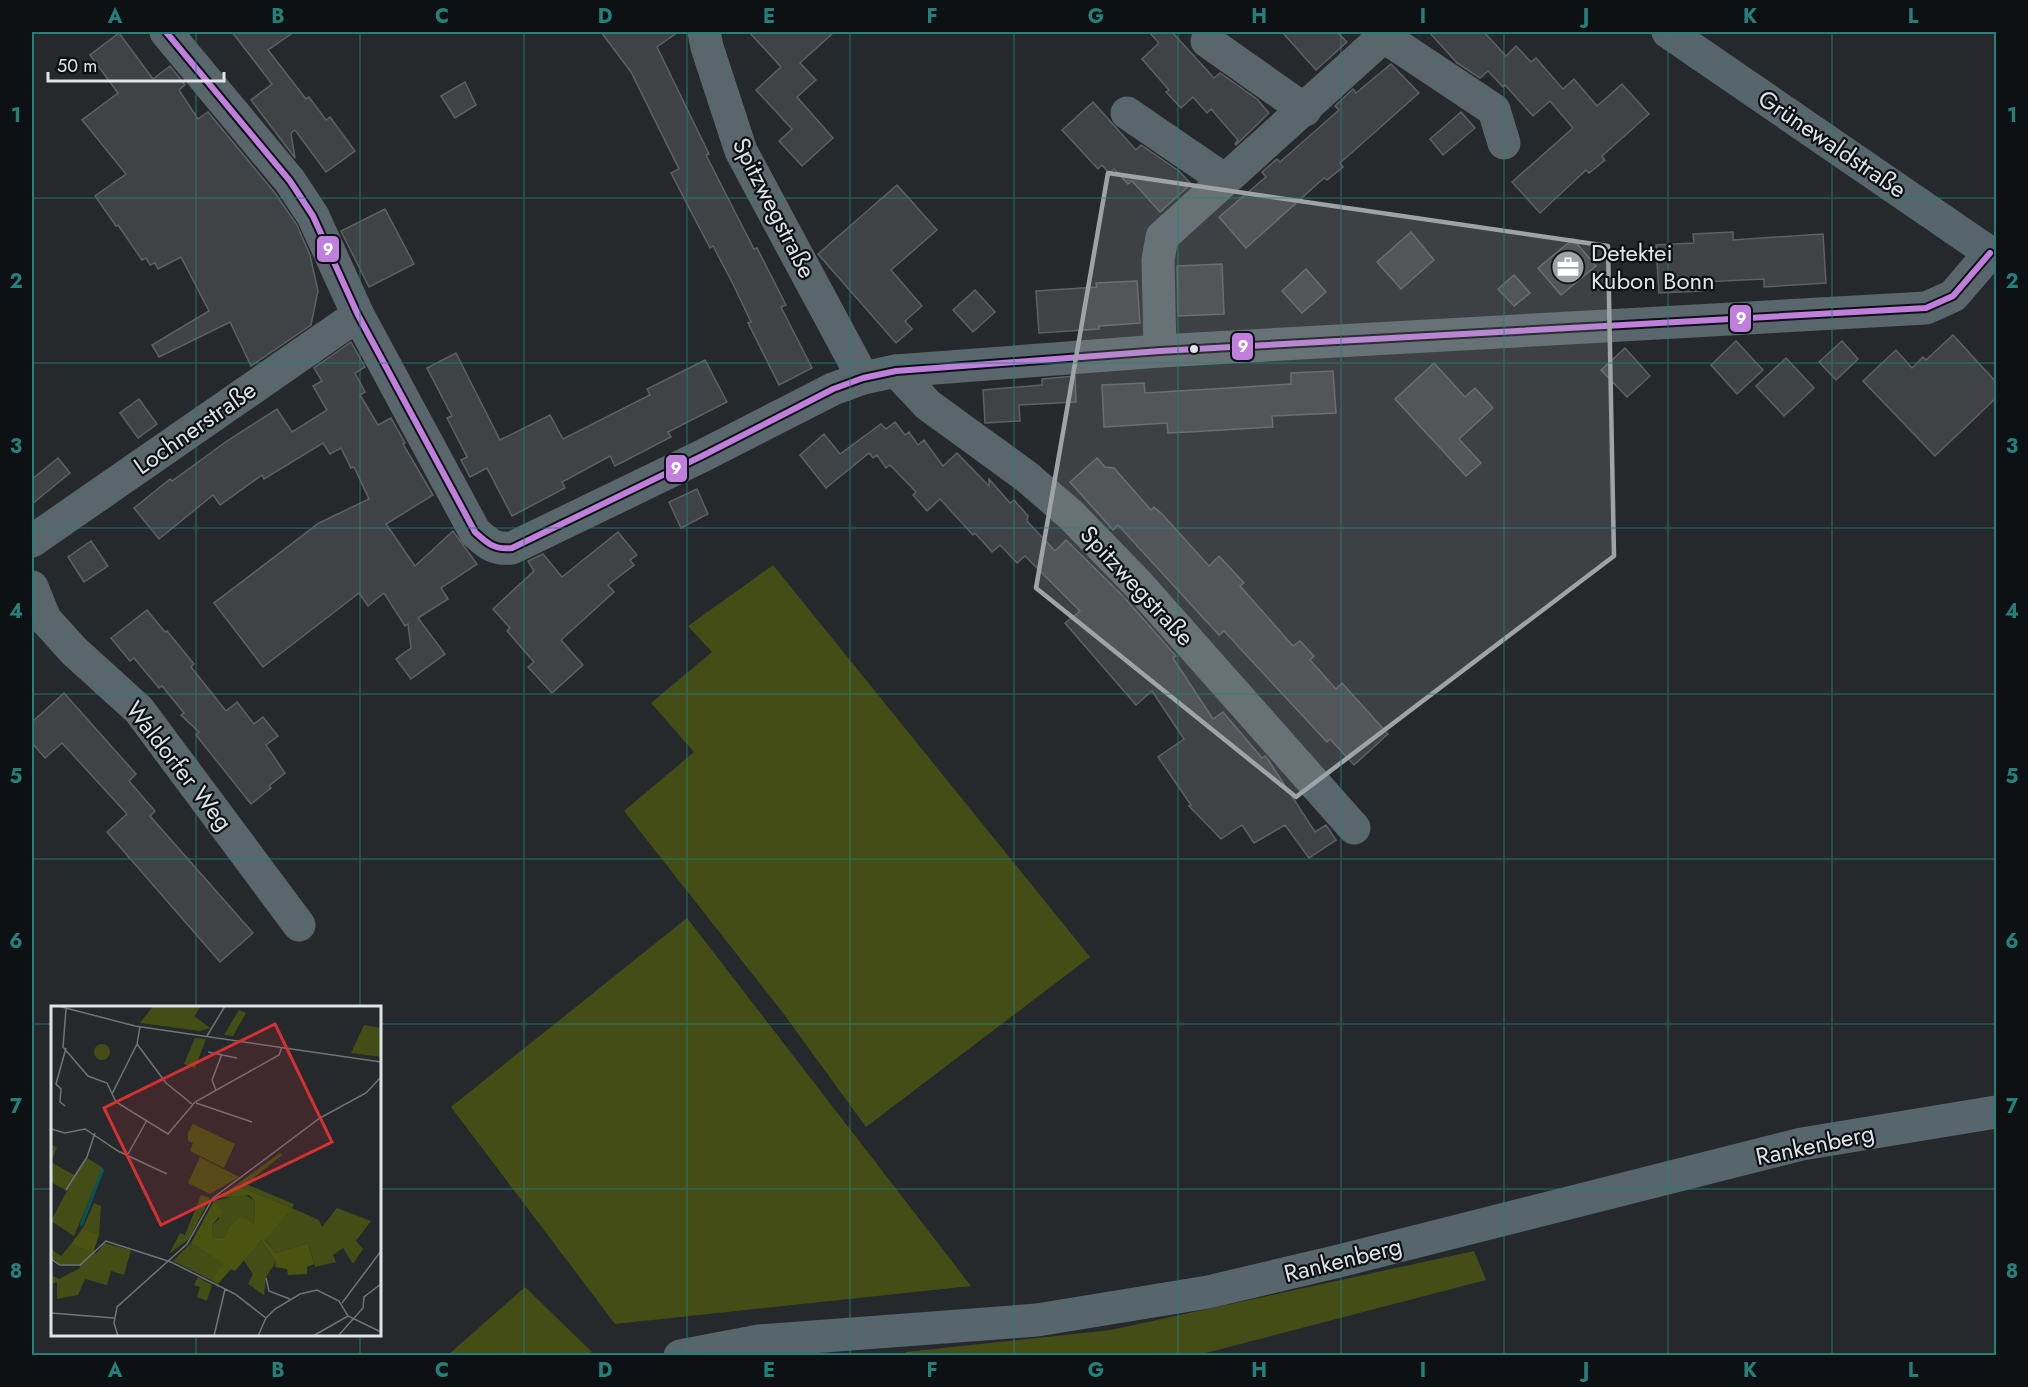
<svg xmlns="http://www.w3.org/2000/svg" width="2028" height="1387" viewBox="0 0 2028 1387" font-family="Jost,sans-serif">
<rect width="100%" height="100%" fill="#25292c"/>
<g fill="#454d16">
<polygon points="773,565 1090,957 866,1127 783,1013 624,811 694,752 651,703 712,652 688,626"/>
<polygon points="687,918 971,1286 615,1324 451,1107"/>
<polygon points="1474,1251 1486,1280 1198,1355 909,1356 905,1352 1111,1330"/>
<polygon points="525,1287 592,1352 585,1356 448,1355"/>
</g>
<g fill="#3f4346" stroke="#5e6164" stroke-width="1.5">
<polygon points="232,32 294,32 268,50 306,99 309,97 326,120 330,117 355,151 326,172 295,130 291,133 295,158 251,100 272,84"/>
<polygon points="601,32 678,32 657,47 709,154 706,155 735,212 754,249 757,248 786,305 781,307 812,368 779,385 748,323 751,322 733,284 713,246 710,248 671,173 679,169 631,72"/>
<polygon points="749,32 834,32 800,63 816,80 797,97 833,138 802,166 779,141 792,129 756,90 781,67"/>
<polygon points="1149,32 1172,32 1214,78 1220,73 1257,99 1269,113 1236,145 1235,144 1238,140 1224,124 1211,109 1207,113 1193,97 1181,108 1166,92 1169,90 1142,59 1159,43"/>
<polygon points="1282,32 1337,32 1347,42 1316,70"/>
<polygon points="1429,32 1484,32 1506,56 1516,46 1531,62 1536,58 1563,89 1574,79 1597,106 1622,84 1649,114 1602,156 1605,160 1589,173 1586,170 1540,213 1512,182 1573,128 1550,101 1533,116 1505,85 1503,87 1488,71 1480,78 1457,63"/>
<polygon points="119,33 153,79 170,66 185,85 179,90 198,119 208,112 275,193 297,225 310,255 318,291 311,325 251,366 230,322 159,357 152,345 209,311 181,257 158,269 155,263 150,265 146,258 142,260 118,225 116,226 95,196 126,174 82,120 118,93 90,55"/>
<polygon points="1391,64 1419,93 1340,163 1343,167 1327,180 1324,178 1246,248 1219,217 1266,177 1262,172 1277,159 1280,162 1339,110 1335,106 1353,89 1356,93"/>
<polygon points="465,82 476,105 455,118 441,96"/>
<polygon points="1093,102 1136,150 1141,145 1179,171 1191,184 1160,212 1132,181 1128,184 1114,169 1109,173 1102,165 1098,169 1062,130"/>
<polygon points="1461,112 1475,128 1443,155 1430,139"/>
<polygon points="897,185 937,230 891,270 922,306 905,321 912,329 896,343 818,254"/>
<polygon points="385,209 414,264 369,287 341,231"/>
<polygon points="1411,232 1434,260 1401,289 1377,262"/>
<polygon points="1733,232 1733,240 1823,234 1826,283 1764,287 1764,279 1702,282 1702,291 1659,293 1656,245 1694,243 1693,234"/>
<polygon points="1573,239 1596,266 1561,295 1538,268"/>
<polygon points="1222,264 1224,314 1178,316 1177,266"/>
<polygon points="1306,269 1326,292 1302,313 1282,291"/>
<polygon points="1514,275 1530,293 1514,306 1498,289"/>
<polygon points="1137,281 1140,323 1099,326 1099,329 1039,333 1036,291 1097,287 1096,283"/>
<polygon points="975,290 995,312 973,332 953,310"/>
<polygon points="1953,335 1996,382 1996,398 1935,456 1863,381 1896,350 1912,368 1923,357 1926,360"/>
<polygon points="1736,341 1763,370 1737,394 1711,365"/>
<polygon points="1842,341 1858,359 1836,380 1819,362"/>
<polygon points="351,342 365,367 355,373 365,392 360,395 378,425 391,418 405,443 403,444 433,495 386,524 415,566 453,531 477,564 441,588 448,599 418,618 445,654 411,679 396,659 411,648 408,624 405,626 384,593 368,606 359,593 263,667 214,603 319,523 369,499 354,467 351,468 341,448 330,454 323,443 264,479 262,475 220,505 213,495 159,539 134,508 170,479 172,481 227,441 277,409 292,432 327,410 313,386 322,381 314,368"/>
<polygon points="1625,348 1650,376 1627,397 1601,370"/>
<polygon points="456,353 500,440 550,415 563,439 650,395 647,389 705,360 727,402 668,432 671,437 615,466 610,456 562,482 565,488 512,516 487,468 470,477 461,460 467,457 447,418 452,416 427,368"/>
<polygon points="1786,358 1814,388 1784,416 1756,386"/>
<polygon points="1434,363 1465,397 1475,388 1493,408 1459,439 1481,463 1466,476 1395,399"/>
<polygon points="1333,371 1336,413 1272,416 1273,427 1189,432 1168,433 1167,423 1104,427 1102,385 1144,383 1145,393 1228,388 1291,384 1291,373"/>
<polygon points="1075,376 1076,402 1019,405 1020,421 985,423 983,390 1042,385 1042,379"/>
<polygon points="139,399 157,424 138,438 120,413"/>
<polygon points="895,422 905,435 909,432 918,445 924,440 943,466 957,453 989,486 989,479 1010,503 1014,500 1028,516 1027,521 1055,551 1066,540 1123,596 1176,656 1173,658 1213,719 1223,712 1262,758 1265,756 1269,761 1315,832 1326,825 1336,840 1309,858 1285,825 1254,843 1242,825 1221,839 1189,806 1191,805 1158,757 1184,739 1152,691 1136,705 1065,623 1080,611 1025,556 1017,563 1000,545 992,552 975,533 973,535 940,499 927,511 913,495 916,492 890,465 886,468 877,455 873,458 869,453 826,488 800,455 824,434 840,454 881,424 886,429"/>
<polygon points="58,458 70,473 32,504 32,479"/>
<polygon points="1097,458 1105,467 1114,468 1151,510 1154,507 1162,514 1209,566 1219,556 1244,583 1240,586 1293,646 1300,641 1314,656 1310,660 1336,689 1342,683 1388,734 1354,765 1330,739 1327,742 1224,631 1219,635 1118,525 1113,530 1070,482"/>
<polygon points="697,489 708,514 681,528 669,502"/>
<polygon points="618,532 637,555 630,560 634,565 608,585 614,592 561,640 583,665 552,693 528,667 534,662 507,631 510,628 493,609 534,571 528,561 543,554 562,577"/>
<polygon points="91,541 108,566 84,582 68,557"/>
<polygon points="147,610 165,632 167,631 194,664 191,667 226,711 237,702 254,724 263,717 278,736 266,745 285,773 269,786 271,788 251,804 196,735 199,732 181,715 184,713 162,686 159,688 134,658 130,661 111,638"/>
<polygon points="64,693 136,774 129,781 155,811 150,816 253,933 220,962 107,832 127,814 62,743 45,758 32,743 32,722"/>
</g>
<g fill="none" stroke-linecap="round" stroke-linejoin="round">
<g stroke="#59666c" stroke-width="33">
<path d="M166,32L290,181L313,216L358,315L475,532C487,543 494,550 512,548L702,456L833,389L863,378L896,371L1160,351L1926,308L1953,296L1990,253"/>
<polyline points="704,32 707,47 741,151 863,378"/>
<polyline points="1377,32 1494,110 1504,143"/>
<polyline points="1207,41 1305,110"/>
<polyline points="1127,113 1225,180"/>
<polyline points="1160,351 1158,260 1162,237 1384,36"/>
<polyline points="896,371 928,405 1027,477 1071,515 1137,583 1354,828"/>
<polyline points="32,541 358,315"/>
<polyline points="32,587 45,619 74,651 139,710 299,925"/>
</g>
<g stroke="#57666d" stroke-width="33">
<polyline points="1668,32 1996,257"/>
<polyline points="680,1356 759,1341 1037,1320 1208,1292 1339,1261 1802,1144 1996,1112"/>
</g>
<g stroke="#0e1114" stroke-width="10">
<path id="bus-1" d="M166,32L290,181L313,216L358,315L475,532C487,543 494,550 512,548L702,456L833,389L863,378L896,371L1160,351L1926,308L1953,296L1990,253"/>
</g>
<use href="#bus-1" stroke="#c07fdc" stroke-width="6"/>
</g>
<path fill="#9ea3a6" fill-opacity="0.2" stroke="#9ea3a6" stroke-width="4.5" stroke-linejoin="round" d="M1108,173L1608,246L1614,556L1296,797L1036,588Z"/>
<path fill="none" stroke="#24817a" stroke-width="1.5" stroke-opacity="0.55" d="M196,32V1008M360,32V1008M524,32V1356M687,32V1356M850,32V1356M1014,32V1356M1178,32V1356M1341,32V1356M1504,32V1356M1668,32V1356M1832,32V1356M32,198H1996M32,363H1996M32,528H1996M32,694H1996M32,859H1996M32,1024H52M380,1024H1996M32,1189H52M380,1189H1996M196,1334V1356M360,1334V1356"/>
<defs>
<g id="office-disc" transform="scale(1.725)"><circle r="9.5" fill="#9ea3a6" stroke="#0e1114"/><path d="M-6-3h4V-5.5h4V-3h4V5H-6ZM-1-4.5V-3h2v-1.5ZM-6 0V1H6V0Z" fill="#fff"/></g>
</defs>
<g fill-rule="evenodd">
<use href="#office-disc" x="1568" y="267"/>
</g>
<circle fill="#dfe4e8" stroke="#0e1114" stroke-width="2" cx="1194" cy="349" r="5"/>
<g text-anchor="middle" stroke-width="4.5" stroke-linejoin="round" paint-order="stroke">
<g font-size="24" fill="#dfe4e8" stroke="#0e1114">
<text transform="translate(1832 144) rotate(34)" y="8">Grünewaldstraße</text>
<text transform="translate(774 208) rotate(63)" y="8">Spitzwegstraße</text>
<text transform="translate(195 428) rotate(-35)" y="8">Lochnerstraße</text>
<text transform="translate(1137 586) rotate(47)" y="8">Spitzwegstraße</text>
<text transform="translate(179 766) rotate(52)" y="8">Waldorfer Weg</text>
<text transform="translate(1815 1145) rotate(-12)" y="8">Rankenberg</text>
<text transform="translate(1343 1260) rotate(-14)" y="8">Rankenberg</text>
</g>
<g font-size="24" fill="#dfe4e8" stroke="#0e1114" text-anchor="start">
<text x="1591" y="261">Detektei<tspan x="1591" dy="28">Kubon Bonn</tspan></text>
</g>
</g>
<g transform="translate(51 1006)">
<rect width="330" height="330" fill="#25292c"/>
<path d="M102,0H150L143,10L159,22L149,25L89,17ZM188,4L195,7L182,30L173,29ZM313,19L330,22V51L300,47ZM144,32L155,33L144,62L133,58ZM43 46a8 8 0 1 1 16 0a8 8 0 1 1-16 0ZM142,118L184,138L173,162L139,145L142,137L137,135V127ZM0,139L6,141L0,156L23,169L36,152L52,162L23,230L0,215L16,185L0,176ZM229,147L231,149L195,178L243,198L241,202L268,214L271,221L286,202L320,215L305,235L312,243L302,258L292,242L282,249L285,256L264,261L257,237L225,247L214,233L241,202L185,179ZM149,151L188,171L159,188L137,177ZM193,188L204,195L203,218L190,211L177,222L173,232L162,231L161,219L168,213L163,195ZM150,189L159,192L138,233L118,248L129,227L134,229ZM43,197L50,200L48,229L32,222ZM210,234L225,256L215,271L213,289L197,278L202,268L192,253ZM53,237L80,244L73,269L60,265L56,279L34,273L27,289L6,293V276L0,278V269L8,273L29,262L28,258H9L0,252V243L10,250L20,238L45,248ZM140,237L174,258L160,274L122,255ZM147,271L161,279L156,295L146,291L149,281L143,279Z" fill="#454d16"/>
<path d="M185,179L241,202L214,234L225,247L257,237L263,258L256,261V268L237,269L236,263L224,261L225,256L210,234L184,265L180,263L167,278L160,274L173,258L140,237L163,195L172,206L161,219L162,231L173,232L177,222L190,210L203,218L204,195L198,189L166,192ZM32,222L48,229L42,247L20,238Z" fill="#4a530f"/>
<path fill="none" stroke="#04565a" stroke-width="3" d="M30,220L52,163"/>
<path fill="none" stroke="#6f7477" stroke-width="1.5" d="M7,0L84,20L330,56M15,3L12,41L37,70L56,77L65,96L117,128L144,96L228,49L231,41M156,30L174,0M86,38L115,77L141,98M157,46L186,52M165,84L161,74L171,48M61,88L86,38L89,20M145,97L201,116M14,100L9,96L10,83L5,78L15,42M0,123L14,127L34,123L67,145L116,168M77,148L96,114M15,184L36,151L44,127M0,253L9,259H29L55,235L120,256L184,288L215,312M215,272L218,285L239,293M291,297L330,245M0,307L63,312M67,330L63,317L66,301L136,238L162,192L269,112L315,87L330,71M163,330L174,283M207,330L215,312L224,303L249,288L266,284L288,295L297,310L330,326M262,330L297,310M287,330L312,302L313,291L330,278"/>
<path fill="#d63132" fill-opacity="0.15" stroke="#d63132" stroke-width="3" d="M224,18L281,136L110,219L53,102Z"/>
<rect width="330" height="330" fill="none" stroke="#dfe4e8" stroke-width="3"/>
</g>
<g stroke="#0e1114" stroke-width="2">
<rect x="316" y="235" width="24" height="28" rx="6" fill="#c07fdc"/>
<rect x="1729" y="304" width="23" height="29" rx="6" fill="#c07fdc"/>
<rect x="1231" y="332" width="23" height="29" rx="6" fill="#c07fdc"/>
<rect x="665" y="454" width="23" height="29" rx="6" fill="#c07fdc"/>
</g>
<g font-size="16" text-anchor="middle" font-weight="bold" fill="#fff">
<text x="328" y="255">9</text>
<text x="1741" y="324">9</text>
<text x="1243" y="352">9</text>
<text x="676" y="474">9</text>
</g>
<rect width="2028" height="1387" fill="none" stroke="#0e1114" stroke-width="66"/>
<path d="M48 72v9h176v-9" fill="none" stroke="#dfe4e8" stroke-width="3"/>
<text x="57" y="72" font-size="18" fill="#dfe4e8" stroke="#0e1114" stroke-width="4.5" paint-order="stroke">50 m</text>
<rect x="33" y="33" width="1962" height="1321" fill="none" stroke="#24817a" stroke-width="2"/>
<g font-size="20" text-anchor="middle" font-weight="bold" fill="#24817a">
<text x="115" y="23">A</text>
<text x="278" y="23">B</text>
<text x="442" y="23">C</text>
<text x="605" y="23">D</text>
<text x="769" y="23">E</text>
<text x="932" y="23">F</text>
<text x="1096" y="23">G</text>
<text x="1259" y="23">H</text>
<text x="1423" y="23">I</text>
<text x="1586" y="23">J</text>
<text x="1750" y="23">K</text>
<text x="1913" y="23">L</text>
<text x="16" y="122">1</text>
<text x="2012" y="122">1</text>
<text x="16" y="288">2</text>
<text x="2012" y="288">2</text>
<text x="16" y="453">3</text>
<text x="2012" y="453">3</text>
<text x="16" y="618">4</text>
<text x="2012" y="618">4</text>
<text x="16" y="783">5</text>
<text x="2012" y="783">5</text>
<text x="16" y="948">6</text>
<text x="2012" y="948">6</text>
<text x="16" y="1113">7</text>
<text x="2012" y="1113">7</text>
<text x="16" y="1278">8</text>
<text x="2012" y="1278">8</text>
<text x="115" y="1377">A</text>
<text x="278" y="1377">B</text>
<text x="442" y="1377">C</text>
<text x="605" y="1377">D</text>
<text x="769" y="1377">E</text>
<text x="932" y="1377">F</text>
<text x="1096" y="1377">G</text>
<text x="1259" y="1377">H</text>
<text x="1423" y="1377">I</text>
<text x="1586" y="1377">J</text>
<text x="1750" y="1377">K</text>
<text x="1913" y="1377">L</text>
</g>
</svg>
